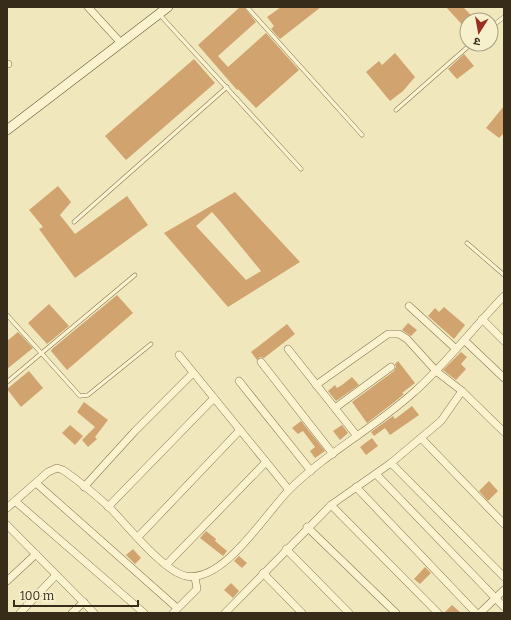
<svg xmlns="http://www.w3.org/2000/svg" width="511" height="620" viewBox="0 0 511 620" font-family="Bitter,'Noto Sans Devanagari',serif">
<rect width="100%" height="100%" fill="#f0e7bc"/>
<g fill="#d1a46f" fill-rule="evenodd">
<polygon points="240,7 244,7 256,22 218,56 228,67 266,33 299,70 256,108 238,89 237,90 198,45"/>
<polygon points="281,7 321,7 280,39 271,29 274,26 267,17"/>
<polygon points="446,7 463,7 476,20 467,20 467,30"/>
<polygon points="395,53 415,77 403,91 390,101 366,72 379,61 382,65"/>
<polygon points="464,54 474,66 457,79 448,69"/>
<polygon points="194,59 215,83 126,160 105,136"/>
<polygon points="504,106 504,133 499,138 486,128"/>
<polygon points="58,186 71,202 60,215 75,234 127,196 148,225 75,278 39,229 43,227 29,210"/>
<path d="M235,192L300,262L228,307L164,233ZM212,212L220,221L261,271L246,280L196,226Z"/>
<polygon points="117,295 133,313 67,370 51,351 52,349"/>
<polygon points="49,304 69,326 47,344 28,323"/>
<polygon points="444,307 465,325 454,339 428,316 435,308 439,312"/>
<polygon points="408,323 417,330 411,336 402,330"/>
<polygon points="287,324 295,334 264,358 260,357 257,360 251,352"/>
<polygon points="18,332 33,348 7,369 7,341"/>
<polygon points="461,352 467,357 461,364 466,369 456,380 443,370"/>
<polygon points="398,361 415,383 402,393 404,394 397,400 367,423 352,402 394,371 396,367 395,364"/>
<polygon points="29,371 43,388 21,407 7,389"/>
<polygon points="352,377 359,385 336,401 328,391 335,385 337,388 342,385"/>
<polygon points="84,402 108,420 95,437 97,439 88,447 82,440 95,427 77,412"/>
<polygon points="412,406 419,415 390,435 385,428 374,436 371,432 393,416 395,419"/>
<polygon points="301,421 325,451 315,458 310,451 315,447 303,431 298,434 292,428"/>
<polygon points="70,425 83,436 75,445 62,433"/>
<polygon points="342,425 348,433 340,440 333,431"/>
<polygon points="372,438 378,446 366,455 360,447"/>
<polygon points="489,481 498,491 488,501 479,491"/>
<polygon points="206,531 216,539 215,541 227,551 223,556 200,538"/>
<polygon points="133,549 141,558 135,564 126,555"/>
<polygon points="239,556 247,563 242,568 234,561"/>
<polygon points="425,567 431,573 420,584 414,579"/>
<polygon points="231,583 239,591 233,598 224,590"/>
<polygon points="452,605 461,613 444,613"/>
</g>
<g fill="none" stroke-linecap="round" stroke-linejoin="round">
<g stroke="#887654" stroke-width="4.5">
<g id="lane">
<polyline points="247,7 362,135"/>
<polyline points="160,15 301,169"/>
<polyline points="491,27 504,17"/>
<polyline points="396,110 471,44"/>
<polyline points="74,222 227,87"/>
<polyline points="467,243 504,275"/>
<polyline points="7,315 80,396 88,395 151,344"/>
<polyline points="7,382 135,275"/>
</g>
</g>
<g stroke="#887654" stroke-width="8">
<g id="street">
<polyline points="88,7 121,43"/>
<polyline points="7,64 8,64"/>
<polyline points="409,306 456,349"/>
<polyline points="482,319 504,341"/>
<polyline points="464,340 504,378"/>
<polyline points="288,349 357,436"/>
<polyline points="179,355 289,490"/>
<polyline points="261,362 333,454"/>
<polyline points="239,381 311,471"/>
<polyline points="316,385 388,334 399,334 407,339 436,371 462,391 504,432"/>
<polyline points="335,408 391,367"/>
<polyline points="421,438 504,524"/>
<polyline points="391,463 504,577"/>
<polyline points="376,474 504,607"/>
<polyline points="36,483 177,608"/>
<polyline points="84,487 135,431 193,373"/>
<polyline points="356,487 476,613"/>
<polyline points="15,501 144,613"/>
<polyline points="331,505 438,613"/>
<polyline points="108,507 214,398"/>
<path d="M7,508L48,472L57,468L63,470C79,481 96,495 110,508C127,525 164,572 186,576C224,583 265,514 289,490C326,453 374,428 413,393C446,364 473,328 504,296"/>
<polyline points="7,525 94,613"/>
<polyline points="307,527 396,613"/>
<polyline points="138,537 240,430"/>
<polyline points="286,549 349,613"/>
<polyline points="166,565 266,462"/>
<polyline points="263,573 302,613"/>
<polyline points="7,581 36,554"/>
<polyline points="20,613 56,575"/>
<polyline points="72,613 84,602"/>
<polyline points="173,613 197,589 195,577"/>
<polyline points="225,613 331,505 391,463 441,421 462,391"/>
<polyline points="480,613 504,590"/>
</g>
</g>
<g stroke="#6a5738" stroke-width="10">
<polyline id="secondary" points="7,130 168,7"/>
</g>
<use href="#lane" stroke="#fbf3cf" stroke-width="3.5"/>
<use href="#street" stroke="#fbf3cf" stroke-width="7"/>
<use href="#secondary" stroke="#fbf3cf" stroke-width="9"/>
</g>
<rect width="511" height="620" fill="none" stroke="#372b1a" stroke-width="16"/>
<g transform="translate(479 32) rotate(191)"><circle r="19" fill="#f7f0cc" stroke="#aaa185"/>
<path d="M0-3L7 15L0 10L-7 15Z" fill="#9b2f21"/>
<text y="-6" font-size="11" font-weight="bold" text-anchor="middle" fill="#372b1a">उ</text>
</g>
<path d="M14 600v6h124v-6" fill="none" stroke="#372b1a" stroke-width="2"/>
<text x="20" y="600" font-size="12" fill="#372b1a" stroke="#f7f0cc" stroke-width="3" paint-order="stroke">100 m</text>
</svg>
